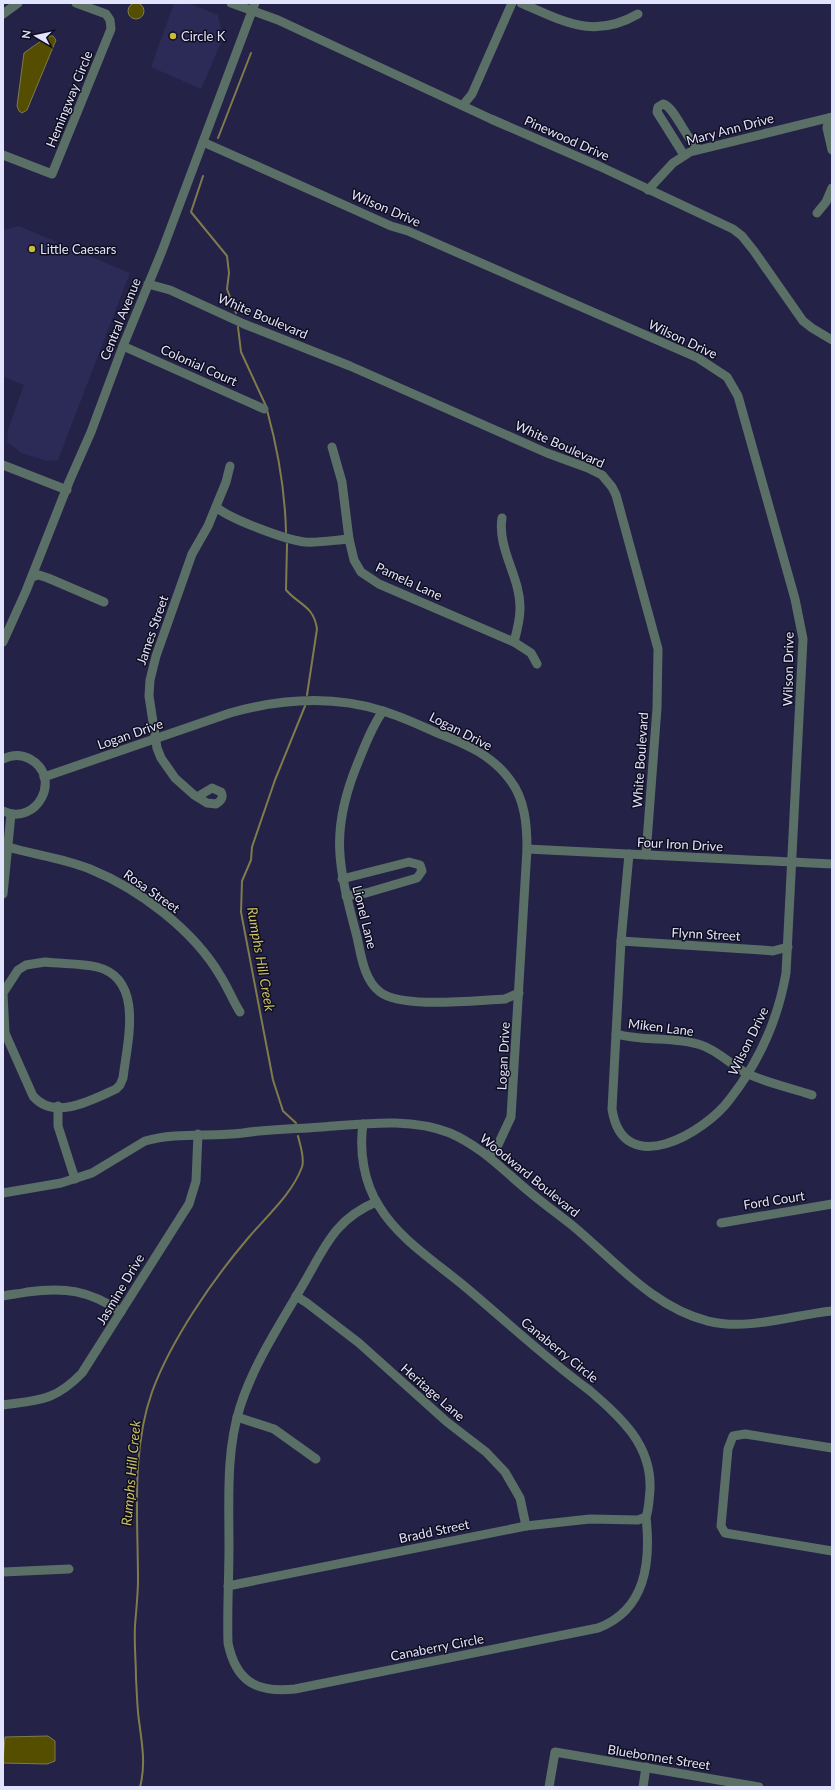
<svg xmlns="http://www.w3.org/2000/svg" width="835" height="1790" viewBox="0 0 835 1790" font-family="Lato,sans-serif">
<rect width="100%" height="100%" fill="#242247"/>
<g fill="#2c2a56">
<polygon points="174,3 188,3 218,15 223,38 201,89 151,67"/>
<polygon points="19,226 130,273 58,460 47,461 21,453 7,442 8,429 24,385 3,377 3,230"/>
</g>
<g fill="#554e00" stroke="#7f7b4c">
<circle cx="136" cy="11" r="8"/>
<polygon points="48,36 53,36 56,40 27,110 22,113 19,111 17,106 24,53"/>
<polygon points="48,1736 55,1741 55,1761 47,1764 3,1763 5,1737"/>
</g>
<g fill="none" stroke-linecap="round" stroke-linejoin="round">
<g stroke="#7f7b4c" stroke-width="2">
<polyline points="218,138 251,53"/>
<polyline points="203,176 191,212 227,256 229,273 227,289 236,313"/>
<polyline points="238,327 241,352 266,406"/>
<path d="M267,410C278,450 285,490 286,532"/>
<path d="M287,544L286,590C299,605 314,606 317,629L307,695"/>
<polyline points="296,1123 283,1111 273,1080 241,912 242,881 251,860 252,847 275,780 305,706"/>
<path d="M140,1787C146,1765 142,1743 139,1721C137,1707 137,1693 136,1679C136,1661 134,1643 135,1626C136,1611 138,1595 138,1580C138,1518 131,1451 152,1392C171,1340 213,1279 249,1237C267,1216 292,1194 302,1167C305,1158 300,1145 298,1136"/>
</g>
<g stroke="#5a6f65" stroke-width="9">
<polyline points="231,3 278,20 491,119 599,166 733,229 742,236 754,251 803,321 812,328 832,340"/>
<path d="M521,3C563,21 593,40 638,14"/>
<polyline points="3,14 18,3"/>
<polyline points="463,105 472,94 512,3"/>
<polyline points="829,118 827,128 832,150"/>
<path d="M203,142L391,226L408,231L698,358L727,377L738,396L795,599L803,639L786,973C778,1019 759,1062 730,1099C705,1133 623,1181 612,1109L621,941L629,854"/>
<polyline points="3,155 52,174 111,29 110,20 106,14 76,3"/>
<path d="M684,155L657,112L658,107L663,104C674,106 686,139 698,149"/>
<polyline points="648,190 673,163 690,152 832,117"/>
<polyline points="817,213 826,202 832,188"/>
<polyline points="148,284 170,290 244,324 350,366 547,453 588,468 602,475 612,487 616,495 658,649 657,708 646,855"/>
<polyline points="123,346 264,409"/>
<polyline points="332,447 342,482 349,539 354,560 361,572 379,584 514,642 531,653 537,664"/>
<polyline points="3,465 67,490"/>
<path d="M216,507C230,519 286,540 305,542C319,543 335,540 349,539"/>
<path d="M502,518C497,549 521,578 520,609C520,620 517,631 514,642"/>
<polyline points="32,577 39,575 48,578 104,602"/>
<polyline points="3,642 26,591 69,482 91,432 123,346 162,251 255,3"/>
<path d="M383,711C372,726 366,743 359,760C329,831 338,865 357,937C361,955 364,980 380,992C402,1009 476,1000 505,999L519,993"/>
<path d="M3,759C11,755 21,754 30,759C63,777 37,827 3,811"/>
<path d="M44,777L230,713C280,699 333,695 383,711C403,717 421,726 440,734C466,744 493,756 510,780C525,799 527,825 527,849L511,1117L497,1147L488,1156"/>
<path d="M197,797L212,788L221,792C224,798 221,801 216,804L207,803L194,795L175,778L161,758L157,748L149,696L150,680L156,656L192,554L208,526L226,482L230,466"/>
<path d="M8,847C35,855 64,858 90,869C139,889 194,930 221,977C228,988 233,1001 240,1012"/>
<polyline points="527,849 832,864"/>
<polyline points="342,879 409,862 420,865 422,871 417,878 366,893 346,896"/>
<polyline points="3,894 11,814"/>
<polyline points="621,941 762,950 773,951 788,947"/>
<path d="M45,962C62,964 81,963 97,967C145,979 127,1043 123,1078L120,1085L116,1089C92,1100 54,1121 33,1096L5,1033L3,993L18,970L26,965Z"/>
<path d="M616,1034C644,1042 673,1036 701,1045C719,1051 732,1066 748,1074C768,1083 791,1088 812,1095"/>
<polyline points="58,1106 58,1126 75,1179"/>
<path d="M363,1124C359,1151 364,1183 379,1206C398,1238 434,1261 463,1285C505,1320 545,1358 589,1390C620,1417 652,1444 650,1490C649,1499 649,1509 646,1517C651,1562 646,1610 598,1628L295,1689C257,1693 236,1682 228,1643C227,1610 229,1578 229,1546C229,1500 226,1451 240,1407C254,1363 281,1323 304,1283C325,1247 335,1219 376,1202"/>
<path d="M3,1193L61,1183L92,1173L145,1141C177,1132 210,1137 243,1133C269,1129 296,1129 322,1127C364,1124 409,1117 450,1133C480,1146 501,1168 526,1189C541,1202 558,1214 573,1226C615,1261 654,1308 708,1321C748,1331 792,1315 832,1311"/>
<polyline points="721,1223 832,1204"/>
<path d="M3,1296C11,1294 19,1294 27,1292C65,1287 89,1290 121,1312"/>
<polyline points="296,1296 307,1303 359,1343 447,1422 486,1452 505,1472 520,1498 526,1526"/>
<path d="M3,1405C39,1400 55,1401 82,1373L189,1204L196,1181L198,1134"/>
<polyline points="237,1417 274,1429 316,1459"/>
<polyline points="832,1448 745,1434 733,1436 728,1449 721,1526 725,1533 832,1551"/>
<polyline points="3,1572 69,1569"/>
<polyline points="228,1586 526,1526 590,1519 638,1520 646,1517"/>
<polyline points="549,1787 555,1752 759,1787"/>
<polyline points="643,1787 646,1767"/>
</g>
</g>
<g fill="#c7bb3b" stroke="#0f0e1f" stroke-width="1.5">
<circle cx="173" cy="36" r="4"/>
<circle cx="32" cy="249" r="4"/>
</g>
<g text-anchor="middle" stroke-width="3" stroke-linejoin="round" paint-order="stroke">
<g font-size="13" fill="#e2e3fc" stroke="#0f0e1f" text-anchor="start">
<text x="181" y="41">Circle K</text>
<text x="40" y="254">Little Caesars</text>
</g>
<g font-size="13" fill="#e2e3fc" stroke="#0f0e1f">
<text transform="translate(69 99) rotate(-68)" y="5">Hemingway Circle</text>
<text transform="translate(730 129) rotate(-15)" y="5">Mary Ann Drive</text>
<text transform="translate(567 138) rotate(24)" y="5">Pinewood Drive</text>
<text transform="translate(386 208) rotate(23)" y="5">Wilson Drive</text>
<text transform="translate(263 316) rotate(23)" y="5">White Boulevard</text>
<text transform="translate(120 319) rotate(-68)" y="5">Central Avenue</text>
<text transform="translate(683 339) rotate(25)" y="5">Wilson Drive</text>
<text transform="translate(199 365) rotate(24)" y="5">Colonial Court</text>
<text transform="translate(560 444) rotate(24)" y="5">White Boulevard</text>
<text transform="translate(409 581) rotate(25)" y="5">Pamela Lane</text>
<text transform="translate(152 630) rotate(-71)" y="5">James Street</text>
<text transform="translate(788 669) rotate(-89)" y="5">Wilson Drive</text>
<text transform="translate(461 731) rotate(27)" y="5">Logan Drive</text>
<text transform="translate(130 734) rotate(-19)" y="5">Logan Drive</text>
<text transform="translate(640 760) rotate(-86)" y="5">White Boulevard</text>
<text transform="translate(680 844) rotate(3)" y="5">Four Iron Drive</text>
<text transform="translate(152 891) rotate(35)" y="5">Rosa Street</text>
<text transform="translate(365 917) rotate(76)" y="5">Lionel Lane</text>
<text transform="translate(706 934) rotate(3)" y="5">Flynn Street</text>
<text transform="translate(661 1027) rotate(7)" y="5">Miken Lane</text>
<text transform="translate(748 1041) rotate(-64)" y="5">Wilson Drive</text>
<text transform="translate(503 1056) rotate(-87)" y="5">Logan Drive</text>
<text transform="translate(530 1175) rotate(39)" y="5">Woodward Boulevard</text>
<text transform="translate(774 1200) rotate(-9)" y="5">Ford Court</text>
<text transform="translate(120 1289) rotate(-59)" y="5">Jasmine Drive</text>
<text transform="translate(560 1350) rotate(39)" y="5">Canaberry Circle</text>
<text transform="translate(433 1392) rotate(41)" y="5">Heritage Lane</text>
<text transform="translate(434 1531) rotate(-12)" y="5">Bradd Street</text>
<text transform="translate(437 1647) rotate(-11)" y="5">Canaberry Circle</text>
<text transform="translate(659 1757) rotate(9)" y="5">Bluebonnet Street</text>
</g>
<g font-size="14" font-style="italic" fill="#ccc263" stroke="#0f0e1f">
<text transform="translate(261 959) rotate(80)" y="5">Rumphs Hill Creek</text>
<text transform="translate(131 1473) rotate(-85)" y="5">Rumphs Hill Creek</text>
</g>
</g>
<rect width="835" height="1790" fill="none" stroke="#e2e3fc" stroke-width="8"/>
<g transform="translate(36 36) rotate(279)" stroke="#0f0e1f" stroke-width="3" paint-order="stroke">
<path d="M0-3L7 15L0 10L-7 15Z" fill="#e2e3fc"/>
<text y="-6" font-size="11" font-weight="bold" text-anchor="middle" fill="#e2e3fc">N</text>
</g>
</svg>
